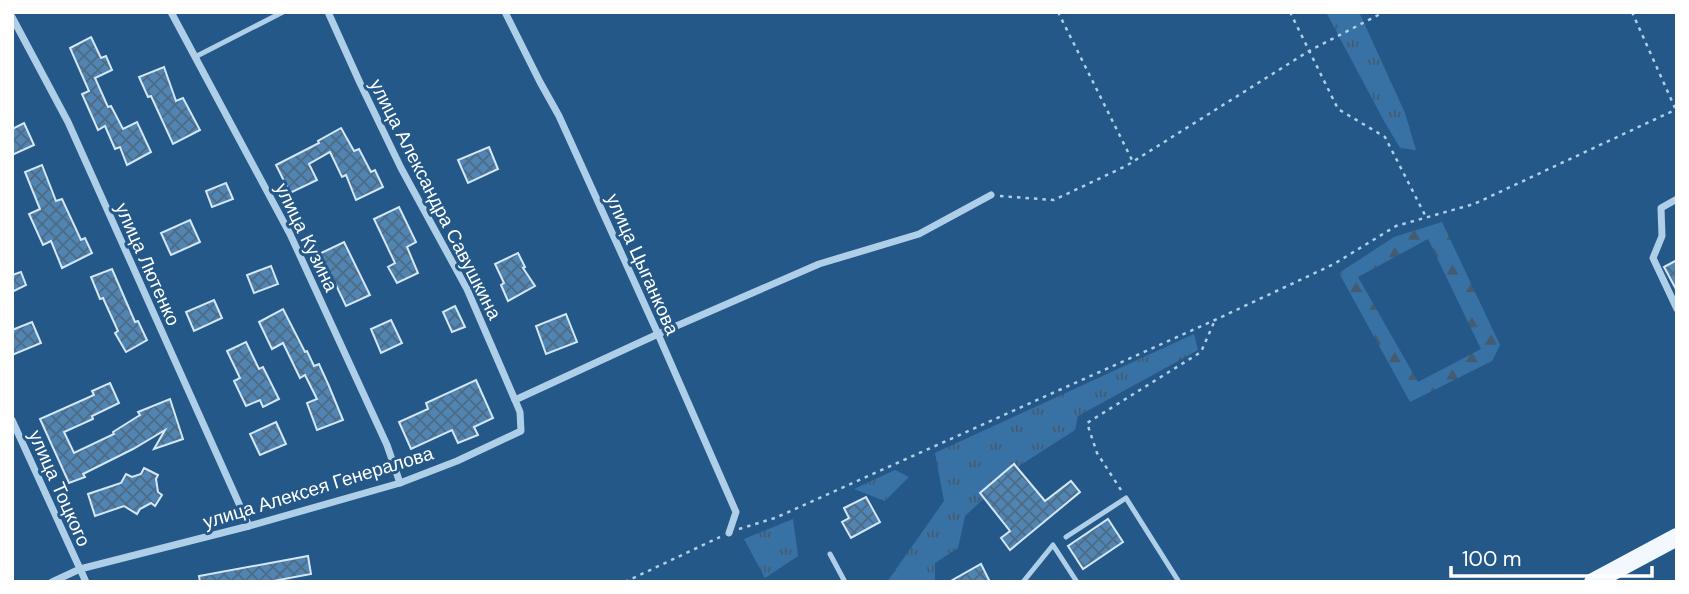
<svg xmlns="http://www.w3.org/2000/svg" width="1689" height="594" viewBox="0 0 1689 594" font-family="'DM Sans',sans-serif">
<defs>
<pattern id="grass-tufts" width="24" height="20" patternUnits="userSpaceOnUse" patternTransform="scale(1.75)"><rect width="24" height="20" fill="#3872a5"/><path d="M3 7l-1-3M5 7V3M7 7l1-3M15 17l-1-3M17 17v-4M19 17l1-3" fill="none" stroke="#445b70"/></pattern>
<pattern id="forest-firs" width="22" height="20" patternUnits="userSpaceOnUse" patternTransform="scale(1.75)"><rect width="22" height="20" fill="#3872a5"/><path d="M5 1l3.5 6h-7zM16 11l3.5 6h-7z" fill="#445b70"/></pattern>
<pattern id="building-cross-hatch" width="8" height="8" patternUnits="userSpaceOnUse" patternTransform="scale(1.75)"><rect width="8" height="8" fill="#5084b2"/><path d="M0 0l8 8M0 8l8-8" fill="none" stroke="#4e6b84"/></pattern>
</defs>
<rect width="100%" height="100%" fill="#245888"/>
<g fill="url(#grass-tufts)">
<polygon points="1326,12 1359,12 1405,113 1416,150 1400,148 1384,121"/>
<polygon points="1194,334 1198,350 1078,416 1075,430 1019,466 965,516 958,548 935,563 935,582 887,582 944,501 935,453"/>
<polygon points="895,470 909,477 885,501 854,489"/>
<polygon points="793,519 798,556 765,578 744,539"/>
</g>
<path fill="url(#forest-firs)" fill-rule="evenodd" d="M1442,222L1500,345L1492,361L1410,402L1339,273L1394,237ZM1428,239L1481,349L1418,382L1358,277Z"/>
<g fill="url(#building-cross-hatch)" stroke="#d3e7f7" stroke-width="2">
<polygon points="91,37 101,58 106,56 112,70 95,78 108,107 111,106 123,129 137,122 151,152 127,165 120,147 115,149 105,126 98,130 82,94 89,91 70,48"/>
<polygon points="164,67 176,101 183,98 200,130 173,144 151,96 148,97 139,77"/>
<polygon points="24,123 34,145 12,155 12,129"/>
<polygon points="341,128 354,151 359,149 371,172 375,170 383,187 356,200 346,175 342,177 330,152 309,164 317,180 290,193 276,165 319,143 318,141"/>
<polygon points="489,147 498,169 468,183 458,160"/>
<polygon points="42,165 56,201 62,199 81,240 85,238 92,253 62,268 51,241 43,245 29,214 40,209 25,172"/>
<polygon points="226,183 233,199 212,207 206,191"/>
<polygon points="399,207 416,242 407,247 418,273 397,283 388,267 395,263 374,219"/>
<polygon points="190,220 200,242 171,255 161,233"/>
<polygon points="344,242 370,295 346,306 336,285 332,287 317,255"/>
<polygon points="518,253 525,267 523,268 535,286 508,301 501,285 504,283 495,264"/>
<polygon points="1677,260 1677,291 1664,267"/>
<polygon points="271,266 278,284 254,293 247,275"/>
<polygon points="112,269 135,322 138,321 147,340 126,352 115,333 118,331 103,298 100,299 91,277"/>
<polygon points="21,272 26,285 12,292 12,275"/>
<polygon points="214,300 222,318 194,331 186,312"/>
<polygon points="455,306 465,327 452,332 443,312"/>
<polygon points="283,309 305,352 307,351 314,366 319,364 329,386 343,420 317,430 307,403 317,399 305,375 300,378 283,343 272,349 259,322"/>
<polygon points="566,314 577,342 546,354 536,326"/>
<polygon points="391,320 402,343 381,353 371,329"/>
<polygon points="32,322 41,343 12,355 12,330"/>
<polygon points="246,342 259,369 263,367 279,399 263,407 260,400 246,406 234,381 240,378 227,351"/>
<polygon points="476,380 493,418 474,427 478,435 458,443 452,430 411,449 399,422 428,409 426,403"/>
<polygon points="110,383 119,403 92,416 93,419 64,432 74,453 114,434 113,432 140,415 138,412 170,399 183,439 154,449 165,430 133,449 83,474 85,477 69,483 40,419 94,395 92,391"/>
<polygon points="276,422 286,444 260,455 250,434"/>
<polygon points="1014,464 1045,501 1071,481 1080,492 1010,550 1001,538 1010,531 980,493"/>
<polygon points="144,468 158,475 156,479 158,492 162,495 155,506 151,503 140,509 137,514 124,506 95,516 88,494 121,483 126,474 132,477 141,474"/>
<polygon points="866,497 880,522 851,538 842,522 849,518 844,508"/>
<polygon points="1108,519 1123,542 1083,569 1068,546"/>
<polygon points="308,556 311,574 268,582 200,582 199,576"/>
<polygon points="981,564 990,582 949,582"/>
</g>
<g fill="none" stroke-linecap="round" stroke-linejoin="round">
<g stroke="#afcfe9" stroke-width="2.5" stroke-dasharray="3.5 5" stroke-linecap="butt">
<polyline points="1058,12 1133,162"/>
<polyline points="1290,12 1338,109 1385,137 1426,217"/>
<polyline points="1632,12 1675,108"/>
<polyline points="1000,196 1054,200 1126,166 1309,51 1384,12"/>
<polyline points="1121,490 1097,453 1087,423 1201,352 1215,320"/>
<polyline points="739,529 775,518 1215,320 1334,264 1396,226 1474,204 1677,109"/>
<polyline points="625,582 720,537"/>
</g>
<g stroke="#afcfe9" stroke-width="5">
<polyline points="195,57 283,12"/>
<polyline points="1066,537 1126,498 1179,582"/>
<polyline points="830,554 845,582"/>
<polyline points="1023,582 1053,545 1077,582"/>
</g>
<g stroke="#afcfe9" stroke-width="7">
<polyline points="171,12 290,234 387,445 400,483"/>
<polyline points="328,12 360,83 401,168 467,289 515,400"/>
<polyline points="505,12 540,82 559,116 658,334 736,512 729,533"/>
<polyline points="12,17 68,122 249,526"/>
<polyline points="1677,199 1661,208 1662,236 1653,258 1677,309"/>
<polyline points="12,420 86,582"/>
<polyline points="52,582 80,569 249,526 400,483 457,461 521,431 520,412 515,400 658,334 819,264 919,234 991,195"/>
</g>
<polyline stroke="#f2f8fe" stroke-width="18" points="1593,582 1677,537"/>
</g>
<g text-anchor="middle" stroke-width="6" stroke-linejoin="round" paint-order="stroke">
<g font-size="19" fill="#fff" stroke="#245888">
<text transform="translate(436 199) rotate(63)" y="7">улица Александра Савушкина</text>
<text transform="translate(307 237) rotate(64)" y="7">улица Кузина</text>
<text transform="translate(148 264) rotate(66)" y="7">улица Лютенко</text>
<text transform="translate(643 264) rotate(66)" y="7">улица Цыганкова</text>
<text transform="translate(318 487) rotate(-17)" y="7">улица Алексея Генералова</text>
<text transform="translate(60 488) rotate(66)" y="7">улица Тоцкого</text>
</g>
</g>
<rect width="1689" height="594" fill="none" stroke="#ffffff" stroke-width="28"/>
<path d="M1451 566v10h201v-10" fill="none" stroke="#ffffff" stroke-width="3.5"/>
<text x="1462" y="566" font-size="21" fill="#ffffff" stroke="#245888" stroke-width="5" paint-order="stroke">100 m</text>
</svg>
